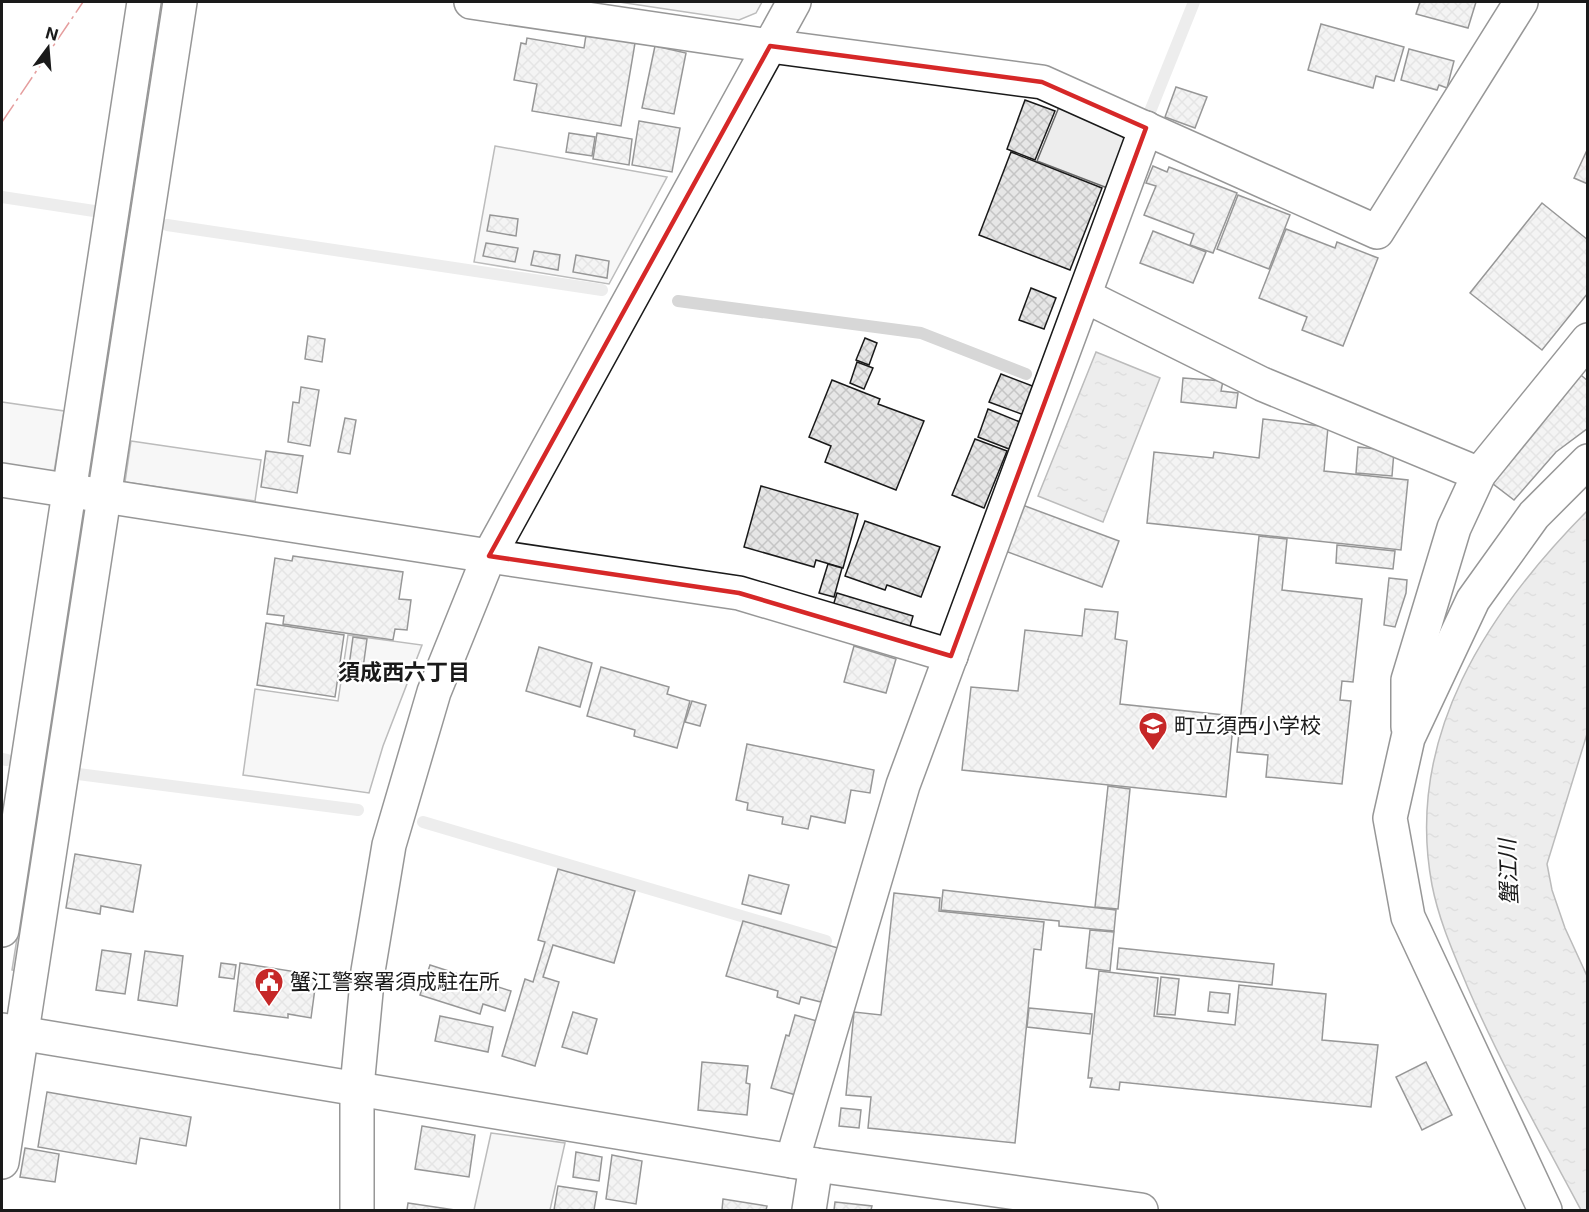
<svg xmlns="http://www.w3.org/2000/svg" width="1589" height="1212" viewBox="0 0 1589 1212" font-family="Inter,'Noto Sans JP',sans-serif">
<defs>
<pattern id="water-ripples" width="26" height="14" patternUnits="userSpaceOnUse" patternTransform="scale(1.5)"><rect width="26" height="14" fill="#d7d7d7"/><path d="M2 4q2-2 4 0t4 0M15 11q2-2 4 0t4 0" fill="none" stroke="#b8b8b8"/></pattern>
<pattern id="building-cross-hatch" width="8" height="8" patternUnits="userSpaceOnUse" patternTransform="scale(1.5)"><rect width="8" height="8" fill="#e6e6e6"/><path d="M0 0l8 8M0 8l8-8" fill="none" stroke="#c5c5c5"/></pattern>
</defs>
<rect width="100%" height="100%" fill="#fff"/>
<g fill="#ededed" stroke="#6a6a6a" stroke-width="1.5">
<polygon points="619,2 762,2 756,13 739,20"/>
<polygon points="1059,107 1121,130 1126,146 1110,189 1037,161"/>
<polygon points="495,146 667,177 609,284 474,262"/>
<polygon points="2,402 64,411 54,472 2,469"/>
<polygon points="131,441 261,460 255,501 125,482"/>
<polygon points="348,635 422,645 383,746 369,793 243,775 255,689 338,701"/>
<polygon points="491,1133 565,1143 550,1210 474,1210"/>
</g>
<g fill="url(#water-ripples)" stroke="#6a6a6a" stroke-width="1.5">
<polygon points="1096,352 1160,378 1103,522 1038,496"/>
<polygon points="85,509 88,509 17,971 12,970"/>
<path d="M1587,511V734L1547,864L1552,890L1565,928L1587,976L1588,1210H1581C1542,1137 1501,1064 1468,988C1454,954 1439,921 1432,885C1404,737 1488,611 1587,511Z"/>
</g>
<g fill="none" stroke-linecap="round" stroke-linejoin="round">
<g stroke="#d7d7d7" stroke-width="12">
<polyline points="1151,109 1194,2"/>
<polyline points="2,197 94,211"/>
<polyline points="167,225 602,290"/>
<polyline points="678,301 921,333 1026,374"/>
<polyline points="2,759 7,760"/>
<polyline points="78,774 358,810"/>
<polyline points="423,822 826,941"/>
</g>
</g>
<g fill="url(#building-cross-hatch)" stroke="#1a1a1a" stroke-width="1.5">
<polygon points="1420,2 1476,2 1468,28 1416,14"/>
<polygon points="1321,24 1404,47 1394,81 1376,76 1373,88 1308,70"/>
<polygon points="586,35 635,43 621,126 532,111 537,84 514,80 521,43 526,44 527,38 584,48"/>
<polygon points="655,46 686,53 674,114 642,108"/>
<polygon points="1409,49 1454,61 1447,88 1439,85 1437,90 1401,80"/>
<polygon points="1176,87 1207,97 1195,128 1165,117"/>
<polygon points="1025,100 1055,111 1035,160 1007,149"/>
<polygon points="639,121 680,128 672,172 632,165"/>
<polygon points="569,133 595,137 592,156 566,152"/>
<polygon points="597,133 632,139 629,165 593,159"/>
<polygon points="1588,148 1588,184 1574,178"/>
<polygon points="1011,152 1102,188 1070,270 979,235"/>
<polygon points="1153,166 1167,172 1169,167 1237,193 1213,253 1190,245 1194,234 1144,215 1156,186 1146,183"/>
<polygon points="1238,195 1290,215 1269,269 1217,249"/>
<polygon points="1542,203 1588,240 1588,293 1542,350 1470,293"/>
<polygon points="490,215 518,219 516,236 487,231"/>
<polygon points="1286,229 1335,248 1337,242 1378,258 1343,346 1302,330 1307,317 1259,298"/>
<polygon points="1153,231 1206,252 1193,283 1140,263"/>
<polygon points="486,243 518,248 515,262 483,256"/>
<polygon points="534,251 560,255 558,270 531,265"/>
<polygon points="576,255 609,261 607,278 573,272"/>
<polygon points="1031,288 1056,298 1044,329 1019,320"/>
<polygon points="308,336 325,339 322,362 305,359"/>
<polygon points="865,338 877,343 869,365 856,360"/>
<polygon points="857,362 873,368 864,389 850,383"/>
<polygon points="1576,371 1588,381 1588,428 1556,452 1514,500 1488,480"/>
<polygon points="1001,374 1035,387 1024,415 989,402"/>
<polygon points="1183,378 1223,381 1221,391 1238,393 1236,408 1181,402"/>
<polygon points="832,380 880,399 878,404 924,421 896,490 825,462 831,446 809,437"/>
<polygon points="301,387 319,390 310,446 288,442 293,402 299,403"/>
<polygon points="988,409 1020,422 1009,449 978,437"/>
<polygon points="345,418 356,420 350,454 338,452"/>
<polygon points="1263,419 1328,427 1324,471 1408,480 1401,550 1147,523 1154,452 1213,458 1214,452 1259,458"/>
<polygon points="975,439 1007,451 984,508 952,495"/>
<polygon points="1358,447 1394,451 1392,476 1356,473"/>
<polygon points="266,451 303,456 297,493 261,487"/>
<polygon points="761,486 858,514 843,568 816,560 814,567 744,547"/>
<polygon points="1017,503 1119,541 1102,587 1000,549"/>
<polygon points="865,521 940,547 921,597 887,585 885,590 845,576"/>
<polygon points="1259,536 1287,539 1282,590 1362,599 1353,682 1342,681 1340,700 1351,701 1342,784 1266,777 1268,755 1237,752"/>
<polygon points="1337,545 1395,551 1393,569 1336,563"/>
<polygon points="293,556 403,572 399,599 411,600 407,630 395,629 393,640 283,624 284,616 267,614 275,558 292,561"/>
<polygon points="828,564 842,568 834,597 819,593"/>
<polygon points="1389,578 1407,580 1406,593 1395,627 1384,625"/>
<polygon points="837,593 913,616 909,630 833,606"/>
<polygon points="1085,609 1118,612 1115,639 1127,641 1120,704 1234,716 1226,797 962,770 971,687 1018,691 1025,630 1082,636"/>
<polygon points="266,623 344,635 335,697 257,685"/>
<polygon points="353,637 367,639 363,668 349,666"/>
<polygon points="854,646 896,659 886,693 844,682"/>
<polygon points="539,647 592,663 580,707 526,691"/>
<polygon points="601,667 669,687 667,694 690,701 677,748 634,736 635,730 587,716"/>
<polygon points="692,701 706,705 700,726 685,722"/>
<polygon points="747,744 874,770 870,793 851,790 845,823 811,816 808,829 782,824 783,817 747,810 748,803 736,800"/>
<polygon points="1108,786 1130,789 1118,909 1095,907"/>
<polygon points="75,854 141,865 133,912 101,906 100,914 66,908"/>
<polygon points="558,869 635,891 614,963 553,945 543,977 559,982 535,1066 502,1056 525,979 533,982 545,942 538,940"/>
<polygon points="749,875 789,885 781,914 742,904"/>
<polygon points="943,890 1116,910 1114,931 1059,926 1059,921 941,910"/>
<polygon points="894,893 940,898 939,911 1044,922 1041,950 1034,949 1015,1143 868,1128 871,1097 846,1095 854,1012 881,1015"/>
<polygon points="743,921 838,948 821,1002 801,997 799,1004 777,997 778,991 726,976"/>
<polygon points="1090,930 1114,932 1110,971 1086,968"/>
<polygon points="1119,948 1274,964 1272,985 1117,969"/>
<polygon points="102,950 131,954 125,994 96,990"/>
<polygon points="145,951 183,956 177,1006 138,1000"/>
<polygon points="221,963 236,965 234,979 219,977"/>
<polygon points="240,963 297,972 296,978 316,981 311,1018 288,1014 288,1018 234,1011"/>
<polygon points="430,965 511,991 505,1011 483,1004 480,1014 420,995"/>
<polygon points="1099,971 1158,978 1154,1016 1235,1025 1239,985 1326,994 1322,1040 1378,1045 1371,1107 1120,1082 1119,1090 1090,1087 1092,1078 1088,1078"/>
<polygon points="1161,977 1179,979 1175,1015 1157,1014"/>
<polygon points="1210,992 1230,994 1228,1013 1208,1011"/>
<polygon points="1029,1008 1092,1014 1090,1034 1027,1027"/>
<polygon points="573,1012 597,1019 587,1054 562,1047"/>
<polygon points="795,1015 817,1021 796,1095 771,1088 786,1035 789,1036"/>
<polygon points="440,1016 493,1027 488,1052 435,1041"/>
<polygon points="702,1062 748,1066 746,1083 750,1084 747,1115 698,1110"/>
<polygon points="1426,1062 1452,1115 1422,1130 1396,1077"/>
<polygon points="47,1092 191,1117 186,1146 140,1138 136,1164 38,1147"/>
<polygon points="841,1108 861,1110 859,1128 839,1126"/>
<polygon points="422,1126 475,1135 469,1177 415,1169"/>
<polygon points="25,1148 59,1154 55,1182 20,1177"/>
<polygon points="576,1152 602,1157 599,1181 573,1177"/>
<polygon points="612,1155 642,1161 636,1204 606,1199"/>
<polygon points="558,1186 597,1192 594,1210 554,1210"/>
<polygon points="723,1199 767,1206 766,1210 722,1210"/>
<polygon points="835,1202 872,1206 871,1210 834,1210"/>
<polygon points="408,1203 455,1210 407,1210"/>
</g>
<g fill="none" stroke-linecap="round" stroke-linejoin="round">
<g stroke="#1a1a1a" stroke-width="36">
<g id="street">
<polyline points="471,2 770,46 1042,82 1377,232 1521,2"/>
<polyline points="1085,296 1262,384 1479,474"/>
<polyline points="2,480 489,556 739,593 951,656"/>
<polyline points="1408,727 1408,680 1454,528 1479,474 1588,340"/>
<polyline points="2,930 144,2"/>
<polyline points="792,1161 903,785 1146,128"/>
<polyline points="2,1162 180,2"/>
<polyline points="809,1210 816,1165"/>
<polyline points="1545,1210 1408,917 1390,818 1408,738 1473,600 1534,515 1588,461"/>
</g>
</g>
<g stroke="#1a1a1a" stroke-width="36">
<g id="secondary">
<polyline points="2,1030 816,1165 1141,1210"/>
<polyline points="357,1210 357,1087 368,971 389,845 434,692 489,556 794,2"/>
</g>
</g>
<use href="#street" stroke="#fff" stroke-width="33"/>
<use href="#secondary" stroke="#fff" stroke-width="33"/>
<polyline stroke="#c62828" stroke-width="1.5" stroke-dasharray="21 4.5 3 4.5" stroke-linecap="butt" points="2,122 83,2"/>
</g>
<path d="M0 0H1589V1212H0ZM770,46L1042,82L1146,128L951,656L739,593L489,556Z" fill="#fff" fill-opacity=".55" fill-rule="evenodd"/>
<path fill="none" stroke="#d62828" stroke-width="4.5" stroke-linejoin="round" d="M770,46L1042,82L1146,128L951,656L739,593L489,556Z"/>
<defs>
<g id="school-pin" transform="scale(1.5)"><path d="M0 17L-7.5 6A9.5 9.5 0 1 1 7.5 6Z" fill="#c62828" stroke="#fff"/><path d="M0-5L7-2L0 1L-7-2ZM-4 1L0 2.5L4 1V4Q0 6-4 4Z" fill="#fff"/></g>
<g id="civic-pin" transform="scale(1.5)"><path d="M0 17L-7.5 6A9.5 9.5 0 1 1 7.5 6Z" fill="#c62828" stroke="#fff"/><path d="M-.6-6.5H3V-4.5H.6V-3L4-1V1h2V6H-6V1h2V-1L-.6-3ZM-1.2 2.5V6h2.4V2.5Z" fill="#fff"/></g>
</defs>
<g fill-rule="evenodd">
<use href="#school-pin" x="1153" y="726"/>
<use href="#civic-pin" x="269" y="982"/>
</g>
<g text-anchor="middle" stroke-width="4.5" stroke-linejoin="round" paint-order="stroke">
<g font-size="21" fill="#1a1a1a" stroke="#fff" text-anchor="start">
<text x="1174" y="733">町立須西小学校</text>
<text x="290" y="989">蟹江警察署須成駐在所</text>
</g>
<g font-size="22" font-weight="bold" fill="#1a1a1a" stroke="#fff">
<text x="404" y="680">須成西六丁目</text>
</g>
<g font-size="22" font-style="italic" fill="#1a1a1a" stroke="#fff">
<text transform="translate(1508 872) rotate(-92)" y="8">蟹江川</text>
</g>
</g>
<rect width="1589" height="1212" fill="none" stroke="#1a1a1a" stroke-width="6"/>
<g transform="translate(48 48) rotate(16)" stroke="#ffffff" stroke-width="4.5" paint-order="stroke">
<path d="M0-4.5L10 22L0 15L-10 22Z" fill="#1a1a1a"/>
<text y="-9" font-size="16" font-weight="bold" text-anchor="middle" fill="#1a1a1a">N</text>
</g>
</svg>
